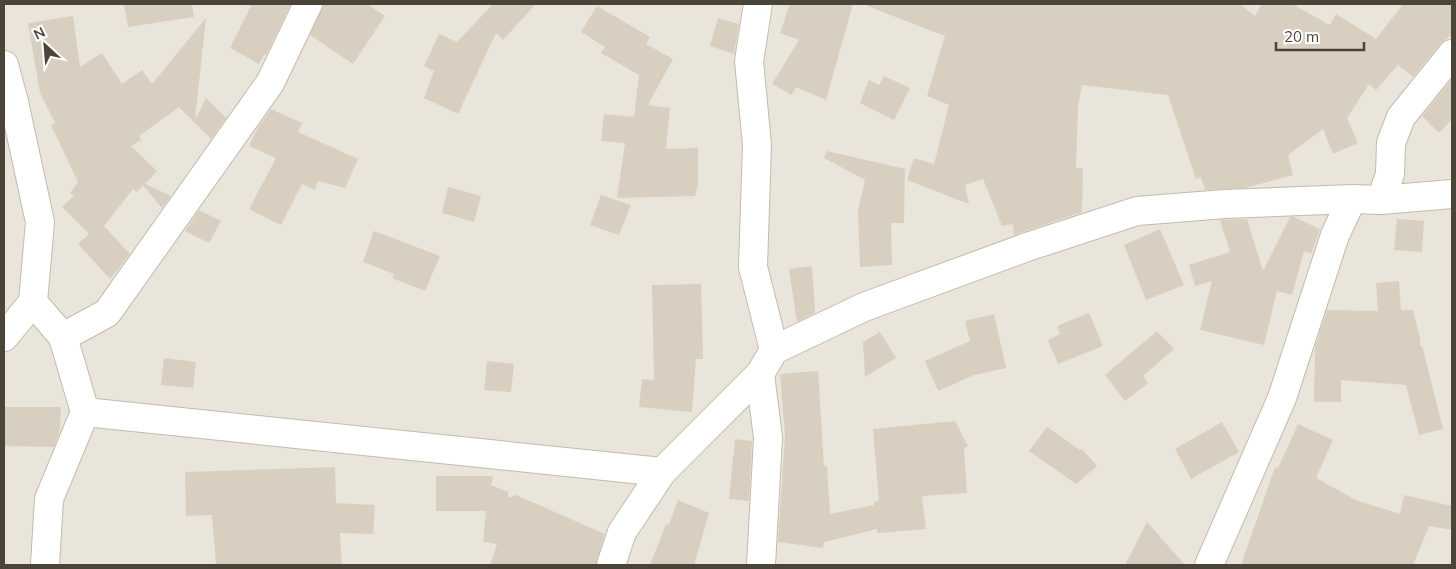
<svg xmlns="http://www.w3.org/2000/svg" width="1456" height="569" viewBox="0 0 1456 569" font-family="Mulish,sans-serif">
<rect width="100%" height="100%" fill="#f6f3ec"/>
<rect fill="#eae5da" x="4" y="4" width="1448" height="561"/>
<g fill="#d8cfc1">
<polygon points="124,4 192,4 194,17 128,27"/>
<polygon points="252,4 291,4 266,55 264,54 259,64 230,48"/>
<polygon points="323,4 367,4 385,16 353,64 310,35"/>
<polygon points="493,4 536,4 503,40 496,33 458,114 424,98 434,71 424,66 439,34 457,42"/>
<polygon points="790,4 853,4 826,100 796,87 792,95 772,84 799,40 780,33"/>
<polygon points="867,4 1240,4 1255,16 1262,4 1292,4 1330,25 1336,14 1376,39 1403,4 1452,4 1452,34 1440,44 1413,77 1398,65 1376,90 1369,84 1347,118 1358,143 1333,154 1323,129 1288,155 1293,175 1245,188 1205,190 1201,177 1196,179 1168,95 1082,85 1078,106 1076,168 1083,168 1082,212 1014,235 1013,224 1002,226 983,179 965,185 969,204 907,180 914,158 934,164 949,105 927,96 945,36 867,6"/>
<polygon points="597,6 650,37 646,44 673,59 648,105 670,108 666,149 698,148 698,184 695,196 617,198 625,143 601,141 604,114 634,117 639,75 601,53 605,47 581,32"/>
<polygon points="73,16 80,67 102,53 122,84 142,70 152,84 206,18 195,120 206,98 226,118 211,139 179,107 139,136 141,140 131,146 157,171 145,184 171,196 162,208 143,185 137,192 133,189 104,226 130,254 110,279 78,244 89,234 62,207 74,196 70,193 78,182 51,125 55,123 40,93 28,23"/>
<polygon points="718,18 739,24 734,54 710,46"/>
<polygon points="884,76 910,88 894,120 860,103 869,80 879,85"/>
<polygon points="1452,79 1452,119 1439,133 1422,116"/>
<polygon points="271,109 302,123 298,132 358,159 345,188 318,181 315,190 302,184 281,225 249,209 276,158 249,146 257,129"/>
<polygon points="827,151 905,169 904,223 891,223 892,265 860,267 858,210 865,180 824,158"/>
<polygon points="448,187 481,196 474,222 442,213"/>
<polygon points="601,195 631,205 619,235 590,225"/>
<polygon points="199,210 221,221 209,243 185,231"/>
<polygon points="1290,217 1294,217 1320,229 1311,254 1304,251 1292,295 1277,291 1264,345 1200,330 1212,281 1195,286 1189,265 1230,252 1220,220 1247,219 1263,271"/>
<polygon points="1397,219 1424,221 1422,252 1394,250"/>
<polygon points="1160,229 1184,285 1146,300 1124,245"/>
<polygon points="374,231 440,256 425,291 392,278 394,274 363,262"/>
<polygon points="812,266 815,313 797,322 789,269"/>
<polygon points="1399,281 1401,310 1413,310 1420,338 1420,347 1422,345 1443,429 1419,435 1406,385 1341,380 1341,402 1314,402 1315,347 1327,310 1378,311 1376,283"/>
<polygon points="701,284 703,359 696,359 692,412 639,407 642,379 654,380 652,285"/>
<polygon points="1089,313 1103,346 1058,364 1048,340 1060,334 1057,326"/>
<polygon points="994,314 1006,368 974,375 938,391 925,361 970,341 965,321"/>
<polygon points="1157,331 1174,349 1143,376 1148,383 1125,401 1105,375"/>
<polygon points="880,332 896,358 865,377 863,342"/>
<polygon points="164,358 196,362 193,388 161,385"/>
<polygon points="487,361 514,364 511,392 484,390"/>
<polygon points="818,371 824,466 827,466 830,514 874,505 874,502 879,501 873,429 955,421 968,446 964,448 967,493 922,496 926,529 877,533 877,529 824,542 823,548 778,542 785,435 780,374"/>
<polygon points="4,407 61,407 60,430 54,447 4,446"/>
<polygon points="1222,422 1239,452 1191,479 1175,449"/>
<polygon points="1298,424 1333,440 1316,478 1356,500 1400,514 1404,495 1452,506 1452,530 1429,526 1413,565 1241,565 1275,467 1278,468"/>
<polygon points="1047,427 1080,450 1082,449 1097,466 1076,484 1029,451"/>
<polygon points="735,439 752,441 749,501 729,499"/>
<polygon points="335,467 336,503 375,505 373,534 340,533 342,565 216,565 212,515 186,516 185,472"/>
<polygon points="436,476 493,476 491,485 508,492 508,498 516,495 605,534 596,565 490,565 497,544 483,542 486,511 436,511"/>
<polygon points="678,500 709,513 694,565 650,565 666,524 669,525"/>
<polygon points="1147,522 1185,565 1125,565"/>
</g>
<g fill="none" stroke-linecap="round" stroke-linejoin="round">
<g stroke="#c2bbae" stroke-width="30">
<g id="minor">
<polyline points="758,4 749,61 757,145 753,267 774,350"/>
<polyline points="4,65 14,102 40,222 33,302 63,337"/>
<polyline points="1381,200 1390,174 1391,143 1401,117 1452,54"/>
<polyline points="4,337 33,302"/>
<polyline points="760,374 768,438 761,565"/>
<polyline points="85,412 662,472"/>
<polyline points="45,565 49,499 85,412 63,337 107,313 270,83 308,4"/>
<polyline points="611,565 622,532 662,472 760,374 774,350 864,307 1027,247 1137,211 1225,204 1352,199 1381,200 1452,194"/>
<polyline points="1209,565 1282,398 1335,235 1352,199"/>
</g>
</g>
<use href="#minor" stroke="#fff" stroke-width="28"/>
</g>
<rect width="1456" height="569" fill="none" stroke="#4b4439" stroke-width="10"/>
<g transform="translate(45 45) rotate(334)" stroke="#ffffff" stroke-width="4" paint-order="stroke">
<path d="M0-4L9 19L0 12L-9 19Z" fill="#4b4439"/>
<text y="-8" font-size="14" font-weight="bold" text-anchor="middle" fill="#4b4439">N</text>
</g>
<path d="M1276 42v8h88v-8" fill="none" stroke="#4b4439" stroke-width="2.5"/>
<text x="1284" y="42" font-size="15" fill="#4b4439" stroke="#ffffff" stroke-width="4" paint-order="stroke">20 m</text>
</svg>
